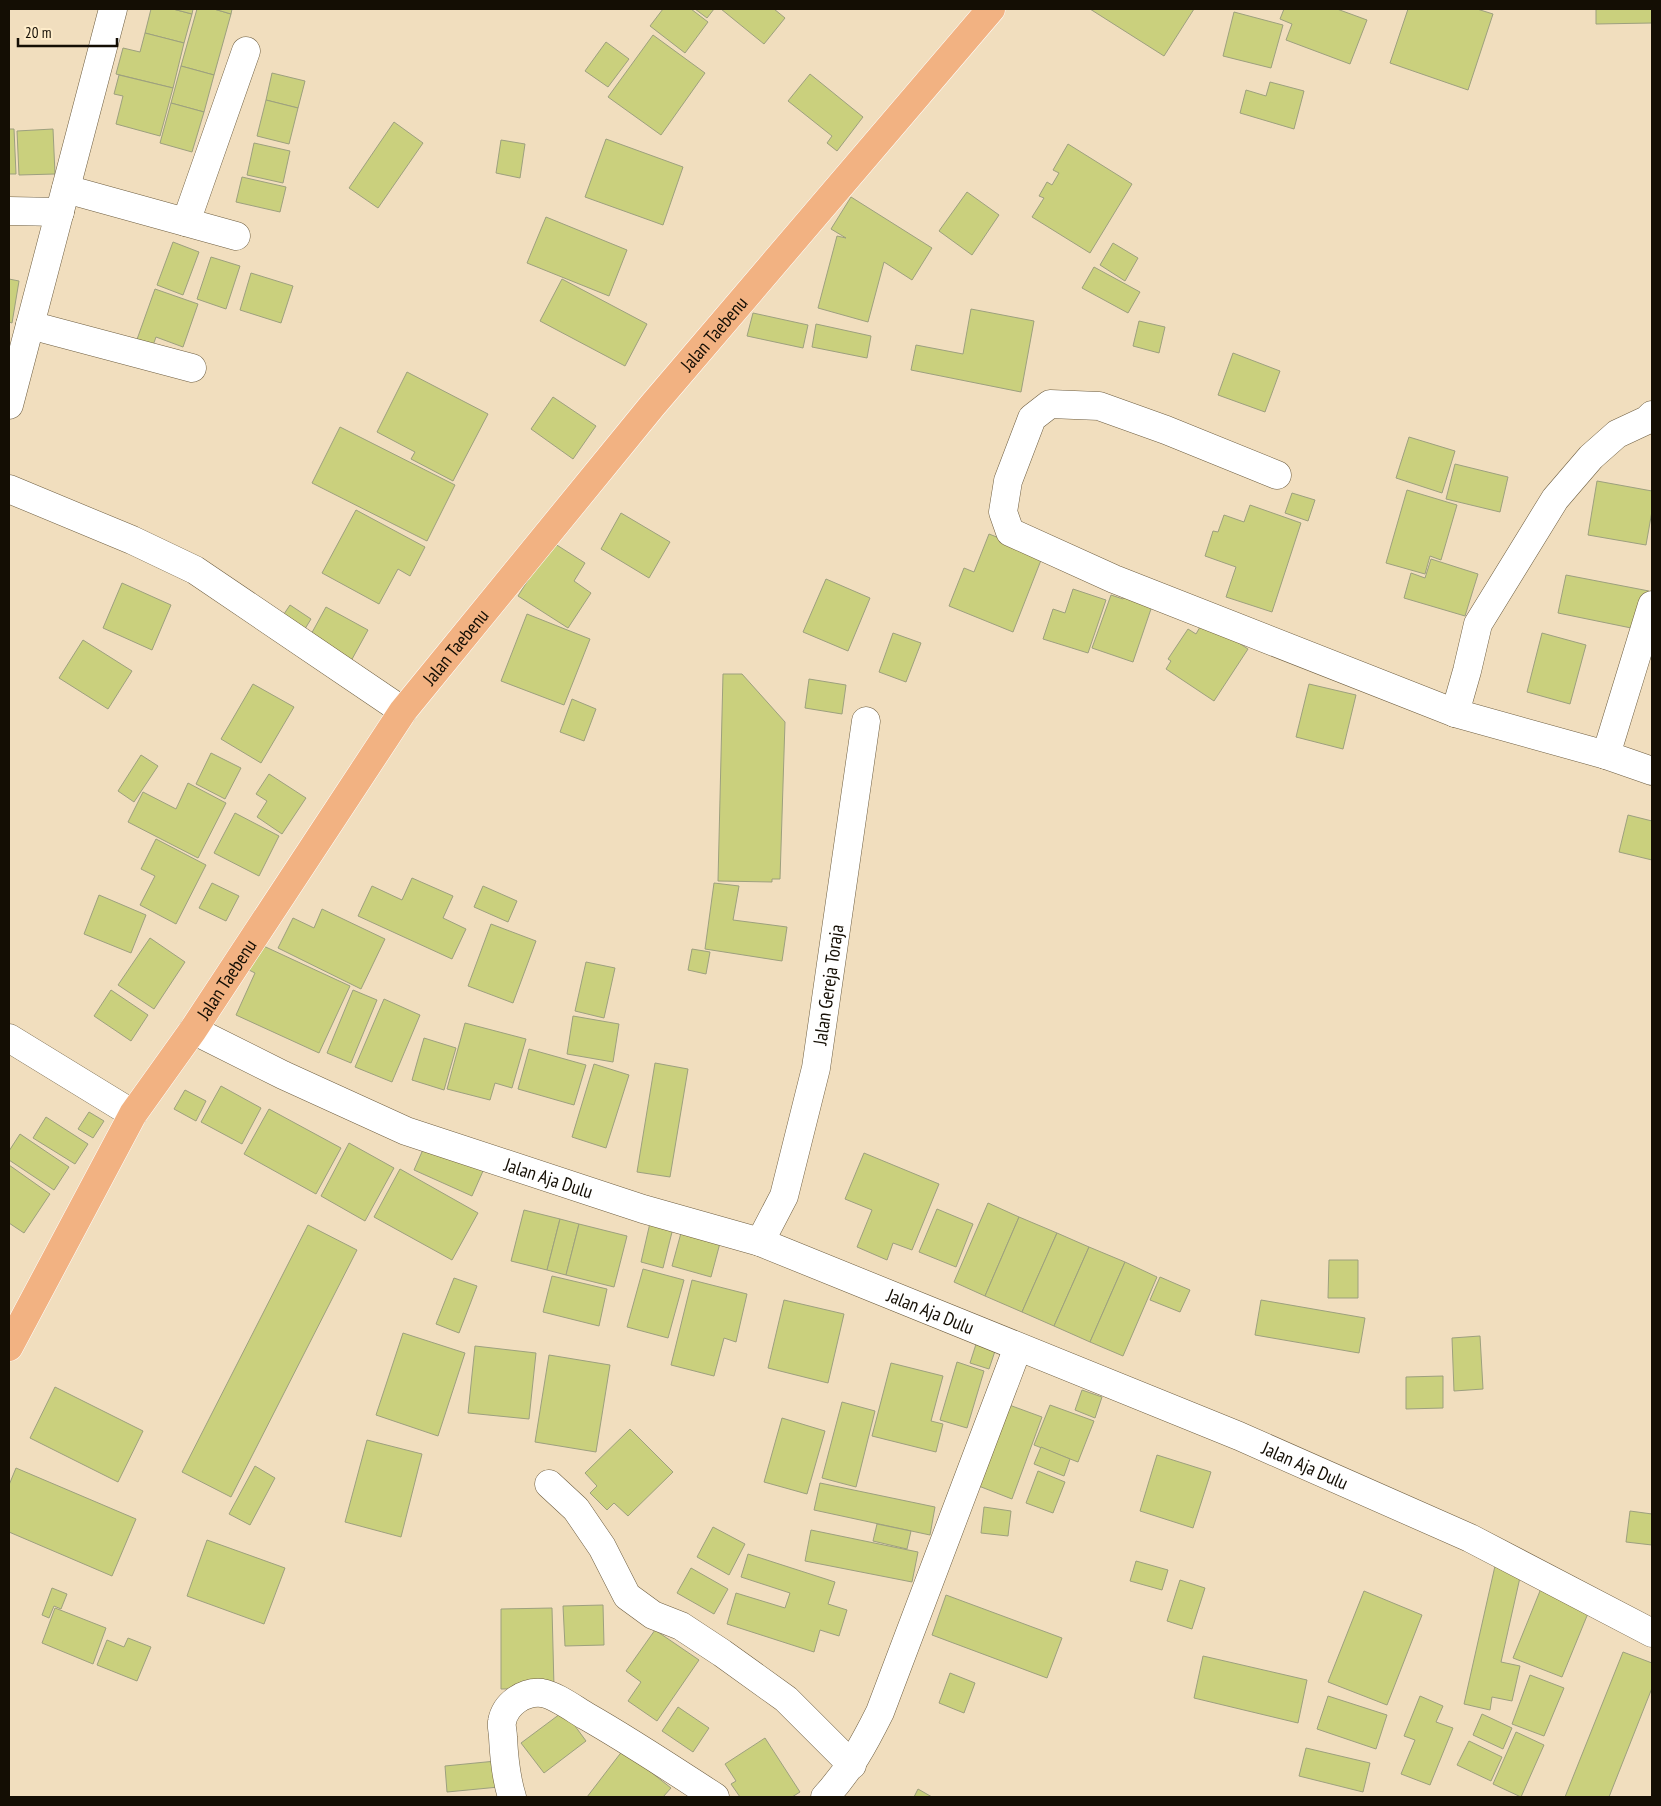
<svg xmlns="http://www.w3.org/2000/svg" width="1661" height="1806" viewBox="0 0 1661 1806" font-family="'PT Sans Narrow',sans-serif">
<rect width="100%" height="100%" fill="#f1debe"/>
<g fill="#cad07d" stroke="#9da07e">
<polygon points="151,9 173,9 192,14 184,43 145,33"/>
<polygon points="173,9 193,9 192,14"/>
<polygon points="197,9 214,9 231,14 214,75 181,66"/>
<polygon points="214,9 232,9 231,14"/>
<polygon points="663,9 691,9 708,22 685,53 650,26"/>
<polygon points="695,9 714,9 707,18"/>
<polygon points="721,9 774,9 785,18 764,44"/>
<polygon points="1090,9 1194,9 1164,56"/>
<polygon points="1284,9 1337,9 1367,20 1350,64 1286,40 1292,24 1280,19"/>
<polygon points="1408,9 1477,9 1493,14 1468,90 1390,63"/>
<polygon points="1596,9 1652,9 1652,23 1596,24"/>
<polygon points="1234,12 1283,25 1271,68 1223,56"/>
<polygon points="145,33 184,43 173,88 116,74 123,48 140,52"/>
<polygon points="653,35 705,73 661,135 608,97"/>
<polygon points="606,42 629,59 608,87 585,71"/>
<polygon points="181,66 214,75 204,112 171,103"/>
<polygon points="272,73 305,81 298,108 266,100"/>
<polygon points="810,74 863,117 837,151 827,143 832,136 788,101"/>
<polygon points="119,75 173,88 160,136 116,124 123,96 114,94"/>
<polygon points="1270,82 1304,91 1294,129 1240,113 1246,90 1266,96"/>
<polygon points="266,100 298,108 289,144 257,136"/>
<polygon points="171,103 204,112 192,152 160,143"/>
<polygon points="394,122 423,143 378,208 349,188"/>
<polygon points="9,129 14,129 16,174 9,174"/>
<polygon points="53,129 55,174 19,175 17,131"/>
<polygon points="606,139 683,167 663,225 585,197"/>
<polygon points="501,140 525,144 520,178 496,173"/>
<polygon points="254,143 290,151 283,183 247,175"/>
<polygon points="1068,144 1132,184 1090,253 1032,217 1044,198 1039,196 1047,182 1052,185 1059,173 1053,170"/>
<polygon points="242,177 286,187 280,212 236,202"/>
<polygon points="967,192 999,215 972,255 939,231"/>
<polygon points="851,197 932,248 912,280 884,262 868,322 818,308 837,236 846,238 831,229"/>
<polygon points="546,217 627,250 609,296 527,263"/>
<polygon points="173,242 199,252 183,295 157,285"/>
<polygon points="1113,243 1138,258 1125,281 1100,265"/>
<polygon points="211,257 240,266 226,309 197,299"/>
<polygon points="1094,267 1140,292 1128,313 1082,288"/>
<polygon points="251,273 293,286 281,323 240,310"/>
<polygon points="9,279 19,281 12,323 9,322"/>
<polygon points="562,279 647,324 625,366 540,321"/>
<polygon points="155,289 198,304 183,347 156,337 151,351 135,345"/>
<polygon points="971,309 1034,321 1021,392 911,370 916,345 963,354"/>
<polygon points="753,313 808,325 803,348 747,336"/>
<polygon points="1139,321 1165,327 1159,353 1133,346"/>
<polygon points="816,324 871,336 867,358 812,347"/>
<polygon points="1233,353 1280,371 1265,412 1218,395"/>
<polygon points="407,372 488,414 453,481 411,459 415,452 377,432"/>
<polygon points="553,397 596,426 573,459 531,429"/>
<polygon points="340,427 455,485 427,541 312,483"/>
<polygon points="1409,437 1455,451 1442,493 1396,478"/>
<polygon points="1455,464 1508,477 1500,512 1446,499"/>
<polygon points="1597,481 1652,491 1652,511 1646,545 1588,535"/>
<polygon points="1407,490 1457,505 1441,560 1430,556 1425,574 1386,563"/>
<polygon points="1292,493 1315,500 1308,521 1285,513"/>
<polygon points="1250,505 1301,523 1272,612 1226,597 1236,567 1205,556 1213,531 1218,532 1224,515 1244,522"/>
<polygon points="356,510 425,547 410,576 398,569 379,604 322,573"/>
<polygon points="621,513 670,542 649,578 601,549"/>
<polygon points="989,534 1043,555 1013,632 949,606 964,568 974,572"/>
<polygon points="552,542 585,563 574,581 591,593 568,628 518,596"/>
<polygon points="1431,559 1478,574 1465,616 1404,598 1411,573 1425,578"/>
<polygon points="1566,575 1649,591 1641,630 1558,613"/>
<polygon points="826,579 870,598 848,651 803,632"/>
<polygon points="122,583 171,605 152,650 103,628"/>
<polygon points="1073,589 1106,600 1088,653 1043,639 1053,609 1065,613"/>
<polygon points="1125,593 1153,603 1133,662 1092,648 1111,595 1123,599"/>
<polygon points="290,605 311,619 300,637 278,623"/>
<polygon points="326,607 368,630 351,661 309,638"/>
<polygon points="527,614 590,639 564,705 501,681"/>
<polygon points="1204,620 1248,649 1214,701 1166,669 1171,661 1168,659 1188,629 1196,634"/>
<polygon points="893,633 921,643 906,682 879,672"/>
<polygon points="1542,633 1586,645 1570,704 1527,692"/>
<polygon points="83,640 132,671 108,709 59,678"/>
<polygon points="723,674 742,674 785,722 780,879 772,879 772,882 718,881"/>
<polygon points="809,679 846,685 842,714 805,708"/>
<polygon points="253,684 294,707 261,763 221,739"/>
<polygon points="1309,684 1356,695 1343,749 1296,737"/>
<polygon points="572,699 596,709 584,741 560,732"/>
<polygon points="211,753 241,768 225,799 196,784"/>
<polygon points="141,755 158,766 134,802 118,791"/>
<polygon points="269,774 306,798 282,834 257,817 267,801 256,794"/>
<polygon points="188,783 226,803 198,858 128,822 143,792 176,809"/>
<polygon points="235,813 279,836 259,876 214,853"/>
<polygon points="1628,815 1652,821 1652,860 1619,852"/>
<polygon points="156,839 206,865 176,924 140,905 155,876 141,869"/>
<polygon points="412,878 453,896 443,918 466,929 452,959 358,916 372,886 402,900"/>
<polygon points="212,883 239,896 226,921 199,908"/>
<polygon points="714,883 739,886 733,920 787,927 782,961 705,949"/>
<polygon points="483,886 517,901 508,922 474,907"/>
<polygon points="99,895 146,915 131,953 84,934"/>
<polygon points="322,909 385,939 361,989 278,948 293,918 314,928"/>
<polygon points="491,924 536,941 513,1003 468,986"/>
<polygon points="150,938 185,962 154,1009 118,985"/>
<polygon points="257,943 350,986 319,1053 236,1015 255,973 245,968"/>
<polygon points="692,949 710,952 706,974 688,970"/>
<polygon points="586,962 615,968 604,1018 575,1011"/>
<polygon points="111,990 148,1015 131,1041 94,1016"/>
<polygon points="353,990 377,1000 351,1063 327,1053"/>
<polygon points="384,999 420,1015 392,1082 355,1067"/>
<polygon points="573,1016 619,1024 613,1062 567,1054"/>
<polygon points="465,1023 526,1039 512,1088 495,1083 490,1100 447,1089"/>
<polygon points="424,1038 456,1048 444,1090 412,1080"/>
<polygon points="529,1049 586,1065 574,1105 518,1089"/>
<polygon points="655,1063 688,1069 670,1177 637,1172"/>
<polygon points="594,1064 629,1075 606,1148 572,1137"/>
<polygon points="221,1086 261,1108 242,1144 201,1122"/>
<polygon points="185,1090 206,1101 196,1121 174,1109"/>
<polygon points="269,1109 341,1148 316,1194 244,1154"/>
<polygon points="89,1112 104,1121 93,1138 78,1129"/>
<polygon points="46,1117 88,1144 75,1164 33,1138"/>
<polygon points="20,1134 69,1167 54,1190 9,1160 9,1151"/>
<polygon points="349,1143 394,1168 365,1221 321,1196"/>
<polygon points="425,1145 483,1171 472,1196 414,1170"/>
<polygon points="864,1153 939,1184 912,1250 893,1243 887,1260 857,1247 872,1210 845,1199"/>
<polygon points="9,1165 50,1194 24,1233 9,1223"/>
<polygon points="400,1169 478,1213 452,1260 374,1217"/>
<polygon points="988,1203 1019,1217 985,1296 954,1282"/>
<polygon points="937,1209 973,1224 956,1267 919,1252"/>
<polygon points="524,1210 560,1219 547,1270 511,1261"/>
<polygon points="1019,1217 1057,1233 1022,1312 985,1296"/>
<polygon points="560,1219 579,1224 566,1275 547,1270"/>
<polygon points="650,1223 673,1228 663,1268 641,1262"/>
<polygon points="579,1224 627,1236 614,1287 566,1275"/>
<polygon points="308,1225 357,1250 231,1497 182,1472"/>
<polygon points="681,1233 720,1243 711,1277 672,1266"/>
<polygon points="1057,1233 1089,1247 1054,1326 1022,1312"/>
<polygon points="1089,1247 1125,1262 1090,1342 1054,1326"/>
<polygon points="1329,1260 1358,1260 1358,1298 1328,1298"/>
<polygon points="1125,1262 1157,1277 1123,1356 1090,1342"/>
<polygon points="643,1269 684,1280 668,1338 627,1327"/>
<polygon points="552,1276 607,1289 599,1326 543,1312"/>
<polygon points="1160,1277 1190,1290 1180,1312 1150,1300"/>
<polygon points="454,1278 477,1286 459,1333 436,1324"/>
<polygon points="692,1280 747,1294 736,1342 724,1338 714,1376 671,1365"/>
<polygon points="784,1300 844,1314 828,1383 768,1368"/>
<polygon points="1261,1300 1365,1318 1359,1353 1255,1335"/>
<polygon points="403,1333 465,1353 438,1436 376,1415"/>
<polygon points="1480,1336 1483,1389 1454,1391 1452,1338"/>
<polygon points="977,1341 996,1348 989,1369 970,1363"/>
<polygon points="475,1346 536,1353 529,1419 468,1413"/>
<polygon points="549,1355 610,1365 596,1452 535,1442"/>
<polygon points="957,1362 984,1371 967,1428 940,1420"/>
<polygon points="891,1363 943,1376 931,1421 943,1424 936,1452 872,1436"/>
<polygon points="1443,1376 1443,1408 1406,1409 1406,1377"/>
<polygon points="55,1387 143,1431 118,1482 30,1438"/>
<polygon points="1082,1390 1102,1397 1095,1418 1075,1410"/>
<polygon points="842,1402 875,1411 856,1487 822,1478"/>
<polygon points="1001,1402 1042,1417 1012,1499 971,1483"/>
<polygon points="1050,1405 1094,1421 1078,1462 1034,1445"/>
<polygon points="782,1418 825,1431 807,1494 764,1482"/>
<polygon points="630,1429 673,1472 628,1516 614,1503 607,1510 590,1493 597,1486 585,1473"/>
<polygon points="367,1440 422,1454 401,1537 345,1522"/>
<polygon points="1041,1447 1070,1459 1064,1476 1034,1464"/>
<polygon points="1157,1455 1211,1472 1193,1528 1140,1511"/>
<polygon points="255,1466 275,1478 250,1525 229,1514"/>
<polygon points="16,1468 136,1519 112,1576 9,1532 9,1485"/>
<polygon points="1038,1471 1065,1482 1053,1513 1026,1503"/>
<polygon points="820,1483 935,1507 930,1535 814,1510"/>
<polygon points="984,1507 1011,1511 1008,1536 981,1533"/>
<polygon points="1630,1511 1652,1514 1652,1545 1626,1542"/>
<polygon points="877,1524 911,1531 907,1549 873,1541"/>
<polygon points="713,1527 745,1544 729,1575 697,1557"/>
<polygon points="811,1530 918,1552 912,1582 805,1561"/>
<polygon points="207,1540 285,1568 264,1624 187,1596"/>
<polygon points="748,1554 835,1582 828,1604 847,1610 839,1636 820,1630 814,1652 727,1624 736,1593 785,1608 790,1593 741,1577"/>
<polygon points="1136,1561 1168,1570 1162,1590 1130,1581"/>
<polygon points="1495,1566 1521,1573 1501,1662 1520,1666 1512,1701 1492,1697 1490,1710 1464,1704"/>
<polygon points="691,1568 728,1589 714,1614 677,1593"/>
<polygon points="1180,1580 1205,1588 1192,1629 1167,1621"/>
<polygon points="1542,1586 1591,1606 1562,1677 1513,1658"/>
<polygon points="52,1588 67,1594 61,1609 54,1606 49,1618 42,1615"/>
<polygon points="1364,1591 1422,1615 1387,1705 1328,1682"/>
<polygon points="946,1595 1062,1638 1047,1678 932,1635"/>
<polygon points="603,1605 604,1645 565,1646 563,1606"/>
<polygon points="55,1608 106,1628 93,1664 42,1643"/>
<polygon points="552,1608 554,1688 501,1689 501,1609"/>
<polygon points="655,1630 699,1660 657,1721 628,1701 641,1682 626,1671"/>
<polygon points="128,1638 151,1647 137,1681 97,1665 107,1640 124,1647"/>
<polygon points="1623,1652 1652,1663 1652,1688 1609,1797 1565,1797"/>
<polygon points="1203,1656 1307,1680 1298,1723 1194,1698"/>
<polygon points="950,1673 975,1683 964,1713 939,1703"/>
<polygon points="1530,1675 1564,1688 1544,1736 1512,1724"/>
<polygon points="1328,1696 1387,1715 1376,1749 1317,1729"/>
<polygon points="1420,1696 1443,1706 1436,1722 1453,1728 1430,1785 1401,1774 1415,1740 1404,1736"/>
<polygon points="678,1707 709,1728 693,1752 662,1731"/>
<polygon points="564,1711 586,1741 544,1773 521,1743"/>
<polygon points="1482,1714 1512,1728 1503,1749 1473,1735"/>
<polygon points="1516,1732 1544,1745 1521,1797 1493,1784"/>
<polygon points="765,1738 800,1792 792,1797 740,1797 731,1784 736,1781 725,1764"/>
<polygon points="1469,1741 1502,1757 1491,1781 1457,1765"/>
<polygon points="1306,1748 1370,1763 1363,1792 1299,1776"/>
<polygon points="623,1750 671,1788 663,1797 587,1797"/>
<polygon points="496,1761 499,1787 447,1792 445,1766"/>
<polygon points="918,1789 932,1797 914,1797"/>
</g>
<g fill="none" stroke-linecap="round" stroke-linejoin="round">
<g stroke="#6e5e41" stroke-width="29">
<g id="minor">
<polyline points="66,189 236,236"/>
<polyline points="9,211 60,212"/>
<polyline points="186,222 246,51"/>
<polyline points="30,325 192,368"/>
<polyline points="9,405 113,9"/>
<polyline points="1277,475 1166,430 1099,406 1050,404 1032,418 1008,481 1003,512 1010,532 1114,579 1455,713 1606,755 1652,605"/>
<polyline points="9,489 132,540 195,570 403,711"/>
<polyline points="1455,713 1467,671 1478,624 1555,499 1591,457 1617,434 1647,420 1652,415"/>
<polyline points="1606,755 1652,771"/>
<path id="s1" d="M193,1030L283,1075L406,1131L643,1209L760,1242L1239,1436L1470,1538L1652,1633"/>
<polyline points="9,1038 133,1114"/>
<path id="s2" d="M760,1242L784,1196L816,1068L866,721"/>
<polyline points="549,1484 576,1509 602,1547 627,1596 653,1615 681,1626 722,1653 786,1699 852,1765"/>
<path d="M512,1797C506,1778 504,1758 503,1737C503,1732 501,1726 502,1722C505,1704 524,1691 542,1693C555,1695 574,1709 586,1716C630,1741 672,1769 715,1797"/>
<path d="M825,1797C850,1770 864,1744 880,1712L1018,1347"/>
</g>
</g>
<g stroke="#fff" stroke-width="29">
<g id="major">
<path id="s3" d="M9,1347L133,1114L193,1030L403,711L652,406L991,9"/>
</g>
</g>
<use href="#minor" stroke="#fff" stroke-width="28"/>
<use href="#major" stroke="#f2b282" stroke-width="28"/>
</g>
<g text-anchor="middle" stroke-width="5" stroke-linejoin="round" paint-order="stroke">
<g font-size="19" fill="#140e04" stroke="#feecca">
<text dy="7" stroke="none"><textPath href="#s3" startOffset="1238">Jalan Taebenu</textPath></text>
<text dy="7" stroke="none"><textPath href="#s3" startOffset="832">Jalan Taebenu</textPath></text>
<text dy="7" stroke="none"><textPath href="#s3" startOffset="428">Jalan Taebenu</textPath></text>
<text dy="7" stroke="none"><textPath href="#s2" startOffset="268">Jalan Gereja Toraja</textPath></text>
<text dy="7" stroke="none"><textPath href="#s1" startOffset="386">Jalan Aja Dulu</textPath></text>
<text dy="7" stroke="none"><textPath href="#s1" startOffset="791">Jalan Aja Dulu</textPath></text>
<text dy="7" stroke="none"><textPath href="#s1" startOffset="1196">Jalan Aja Dulu</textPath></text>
</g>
</g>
<rect width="1661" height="1806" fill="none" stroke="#140e04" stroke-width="20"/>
<path d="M18 38v8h99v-8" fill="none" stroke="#140e04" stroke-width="2.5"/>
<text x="25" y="38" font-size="15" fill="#140e04" stroke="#feecca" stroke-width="4" paint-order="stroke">20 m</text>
</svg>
